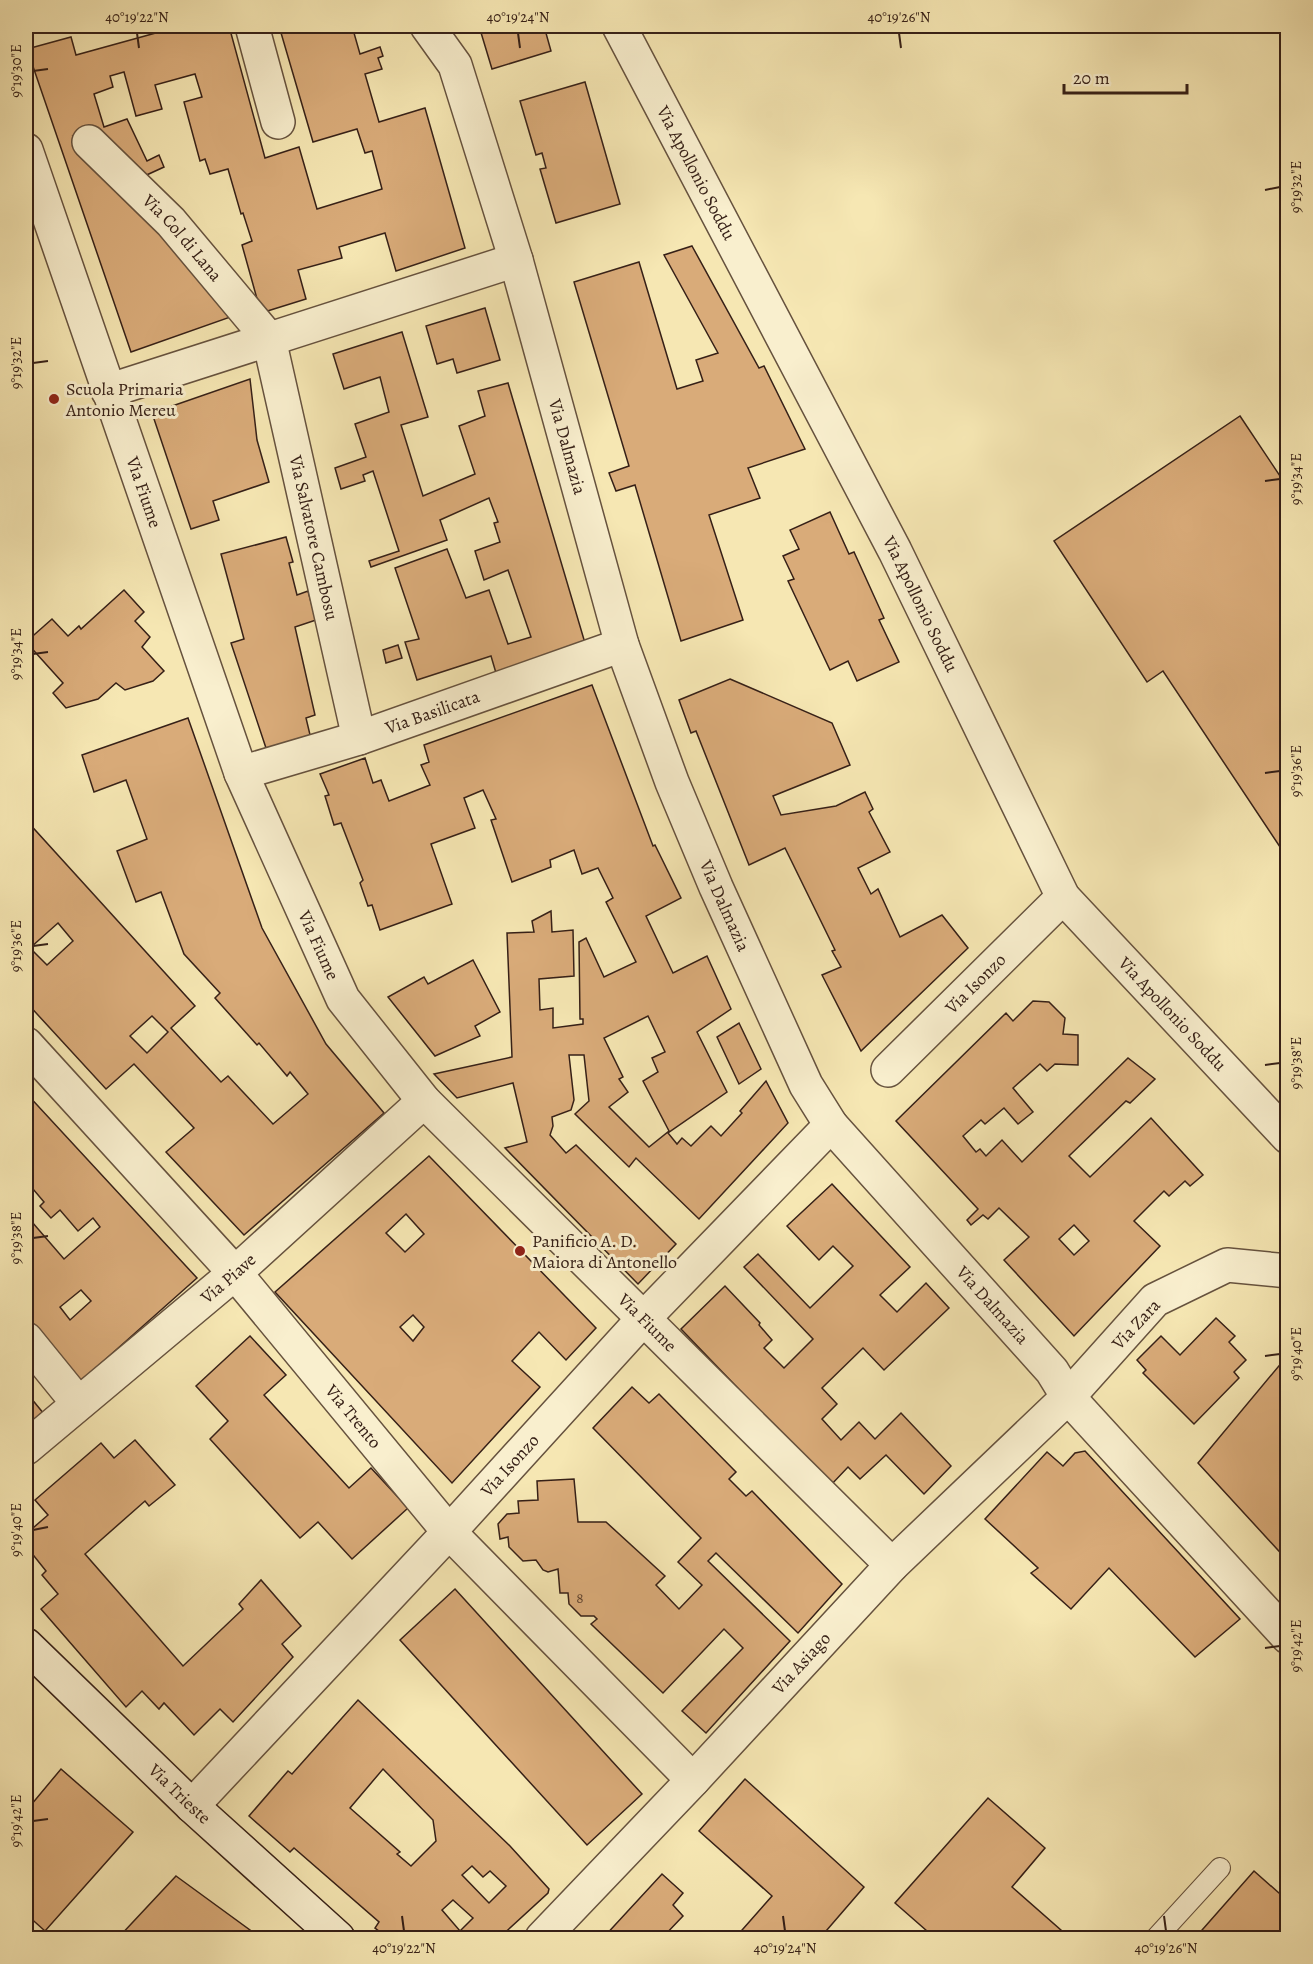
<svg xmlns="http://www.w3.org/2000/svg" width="1313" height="1964" viewBox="0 0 1313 1964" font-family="Alegreya,serif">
<rect width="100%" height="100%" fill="#f6e7b3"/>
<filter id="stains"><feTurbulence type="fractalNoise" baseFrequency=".00333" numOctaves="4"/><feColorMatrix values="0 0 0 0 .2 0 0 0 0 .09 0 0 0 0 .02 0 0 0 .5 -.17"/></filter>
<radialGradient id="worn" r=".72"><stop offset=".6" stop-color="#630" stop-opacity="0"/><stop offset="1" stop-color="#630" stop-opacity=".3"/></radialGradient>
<g fill="#d9ab79" stroke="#362017" stroke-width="1.5" fill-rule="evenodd">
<polygon points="181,26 229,26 265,158 299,147 317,209 382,189 372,151 365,153 357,129 313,142 279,26 352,26 360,54 380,47 383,56 378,58 382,69 365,74 379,122 425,108 465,248 396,271 385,233 339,247 342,258 298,270 306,299 261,313 242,245 252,241 243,213 241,214 228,169 210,174 205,159 200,161 184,102 202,97 195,74 155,85 162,109 136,116 124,72 110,76 113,87 94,94 104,127 127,119 147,161 159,155 164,167 140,178 94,130 73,136 204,266 239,314 131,352 27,49 71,37 76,55"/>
<polygon points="479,26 544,26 551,51 492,69"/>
<polygon points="585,82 620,204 556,223 540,169 546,168 542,153 536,155 520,101"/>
<polygon points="692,246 759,368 764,366 805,449 748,468 760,498 709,515 743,620 681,641 635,485 616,491 609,473 629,466 574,282 639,262 677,389 703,381 696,360 718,353 664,255"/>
<polygon points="485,308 500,360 457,373 453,359 437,364 426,326"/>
<polygon points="402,332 428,417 401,425 423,496 475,474 459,426 485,416 478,391 508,383 585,643 496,673 491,656 417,680 405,642 419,639 395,568 447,549 466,598 489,590 508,644 531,637 508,570 484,580 475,551 500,542 494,523 498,522 489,498 440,520 447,540 371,567 369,561 399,551 373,471 363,475 365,481 341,489 335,468 366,457 355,424 389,412 380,377 344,389 333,354"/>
<polygon points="250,379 257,440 269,482 213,501 219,520 191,529 152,413"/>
<polygon points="1240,416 1288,488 1288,859 1163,671 1147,682 1054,541"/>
<polygon points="830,512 849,554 854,552 884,618 879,620 899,662 857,681 848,661 830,670 788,581 794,579 783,556 799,549 790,530"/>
<polygon points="286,537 293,562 289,563 297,595 308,591 316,620 295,627 315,715 306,718 311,739 267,751 231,643 244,639 221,554"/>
<polygon points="124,590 144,612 135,621 150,637 142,647 164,671 153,681 125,690 116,683 98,699 66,708 53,693 63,683 26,642 52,619 68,636 79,626 81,629"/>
<polygon points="398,645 402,658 386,663 383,650"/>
<polygon points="730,679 832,723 850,765 773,796 781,815 836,806 865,792 873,809 869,812 890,852 858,868 871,894 878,889 900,937 942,915 968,948 861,1051 822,975 841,967 832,951 835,950 785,848 749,865 696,731 691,733 679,700"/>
<path d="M592,685L653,846L655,845L681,898L646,916L673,973L707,956L731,1009L697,1032L727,1092L668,1133L677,1144L682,1138L691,1146L711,1126L721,1136L742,1113L740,1111L766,1081L788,1123L699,1219L636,1158L629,1167L575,1114L589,1101L584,1055H569L574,1100L571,1110L552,1117L553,1126L550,1135L566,1153L576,1145L676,1244L638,1284L505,1148L527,1142L513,1083L457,1098L434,1074L512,1057L507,933L534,932L532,921L551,911L552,932L573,930L574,976L539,979L540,1010L553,1008V1028L583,1024V1019H580L579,942L586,938L604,977L636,962L606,902L613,898L598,868L582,874L574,850L550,860L551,867L512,882L491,820L496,819L483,790L464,798L475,828L431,844L452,904L380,930L372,905L368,906L360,883L363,880L341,823L334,825L325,796L329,795L320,774L365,758L373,783L381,780L389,801L430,785L421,765L429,762L424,745ZM648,1016L665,1052L652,1058L658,1072L643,1081L669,1131L649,1147L609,1107L628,1092L619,1079L623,1077L604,1038Z"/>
<path d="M188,718L262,928L326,1044L384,1113L244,1235L166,1152L194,1128L134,1064L106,1089L26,1002V820L195,1006L171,1028L221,1082L228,1076L273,1124L308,1094L290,1072L287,1076L259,1043L257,1045L215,998L220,993L184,954L161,892L136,902L117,851L147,839L126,780L94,792L82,755ZM58,923L73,941L47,965L30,948ZM152,1016L168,1032L147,1053L130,1036Z"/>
<polygon points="473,960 500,1012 475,1026 480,1036 435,1056 388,997 424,977 428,984"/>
<path d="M1033,1001L1049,1002L1065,1018L1063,1034L1078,1035V1065L1055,1064L1047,1071L1040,1064L1013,1088L1033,1112L1018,1124L1004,1108L985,1124L981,1120L963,1136L976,1152L980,1149L986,1156L1002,1140L1022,1162L1128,1058L1155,1079L1130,1103L1126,1101L1069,1156L1090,1177L1151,1118L1203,1175L1190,1186L1185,1181L1169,1196L1164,1191L1134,1221L1160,1246L1074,1336L1004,1260L1029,1237L999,1208L988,1219L983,1215L971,1225L967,1220L978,1209L896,1121L1006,1013L1013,1021ZM1074,1225L1089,1241L1074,1255L1059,1239Z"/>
<polygon points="739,1023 761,1069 739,1084 717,1037"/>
<path d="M26,1093L197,1278L80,1382L26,1315V1215L64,1259L100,1227L93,1218L78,1231L60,1210L51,1218L40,1206L44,1202L28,1183L26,1185ZM81,1290L91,1301L70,1320L60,1307Z"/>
<path d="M429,1156L596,1328L566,1360L539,1332L512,1361L540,1387L452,1483L275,1292ZM406,1214L424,1234L405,1252L386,1233ZM413,1315L424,1327L413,1341L400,1327Z"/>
<polygon points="832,1184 910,1267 880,1295 897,1312 926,1283 949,1308 884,1370 863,1348 822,1388 837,1404 822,1419 841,1440 859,1422 875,1439 901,1413 951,1466 924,1494 886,1455 860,1479 848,1467 831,1485 681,1329 725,1286 760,1323 759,1325 772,1340 764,1348 784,1368 813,1339 744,1267 758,1254 810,1308 853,1266 833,1246 819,1260 787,1226"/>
<polygon points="1216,1318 1235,1336 1229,1342 1246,1360 1234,1372 1239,1378 1194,1424 1143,1373 1146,1370 1137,1360 1161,1336 1180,1355"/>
<polygon points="250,1336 286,1375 264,1395 349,1488 371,1468 408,1508 352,1559 318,1522 300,1538 210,1439 228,1421 196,1386"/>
<polygon points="1288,1355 1288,1561 1198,1463"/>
<polygon points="632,1387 649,1403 659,1394 736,1472 729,1479 746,1496 752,1491 842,1584 798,1633 716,1553 708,1561 790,1641 706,1733 682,1711 743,1648 724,1629 663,1693 591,1624 597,1619 594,1616 581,1616 569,1604 568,1593 560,1593 558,1569 548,1572 543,1570 536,1560 523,1561 509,1547 508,1537 500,1539 498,1524 507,1514 519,1513 518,1501 538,1500 537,1481 574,1479 578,1522 606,1522 665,1576 656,1585 679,1609 702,1585 678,1562 701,1538 593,1428"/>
<polygon points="26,1392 44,1414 26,1430"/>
<polygon points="135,1440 175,1485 149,1506 145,1501 85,1554 183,1666 243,1609 239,1604 261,1580 301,1626 282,1644 293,1657 233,1722 220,1709 194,1735 164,1703 159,1709 142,1691 126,1707 41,1609 58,1594 42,1575 46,1571 26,1546 26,1534 48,1515 35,1500 101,1443 114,1458"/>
<polygon points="1085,1451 1240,1619 1195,1657 1109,1568 1071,1609 1031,1573 1038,1568 985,1519 1047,1452 1063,1466 1075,1453"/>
<polygon points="455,1589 642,1794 587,1845 400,1640"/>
<path d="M358,1700L510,1846L549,1889L548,1893L499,1938H416L411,1933L405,1938H388L375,1928L379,1922L294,1848L290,1852L249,1816L288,1771L292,1774ZM383,1769L433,1820L436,1841L411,1866L397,1854L400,1852L350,1808ZM472,1866L483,1877L490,1871L506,1886L489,1903L462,1875ZM453,1900L473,1918L460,1931L442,1910Z"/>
<polygon points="61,1769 133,1832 45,1931 26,1914 26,1811"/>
<polygon points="745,1779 864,1887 820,1938 735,1938 772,1896 699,1831"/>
<polygon points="988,1798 1045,1848 1012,1887 1070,1938 935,1938 895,1903"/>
<polygon points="1254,1871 1288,1901 1288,1938 1195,1938"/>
<polygon points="662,1874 683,1893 673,1905 683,1916 662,1938 603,1938"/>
<polygon points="176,1876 261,1938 118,1938"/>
</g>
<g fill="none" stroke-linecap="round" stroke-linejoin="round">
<g stroke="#66523e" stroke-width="22">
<polyline id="lane" points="1156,1938 1220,1868"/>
</g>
<g stroke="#66523e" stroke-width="36">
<g id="street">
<polyline points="252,26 278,122"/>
<path id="s1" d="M427,26L455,65L516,260L622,645L672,782L716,887L806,1085L831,1125L1052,1371L1068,1397L1288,1637"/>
<path id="s2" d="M619,26L895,551L1063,897L1288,1137"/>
<path id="s3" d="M89,142L171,222L269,339L359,738"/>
<path id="s4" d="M26,150L241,773L343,999L424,1101L892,1565"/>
<polyline points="108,391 516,260"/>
<path id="s5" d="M241,773L359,738L622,645"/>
<path id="s6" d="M26,1044L235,1273L449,1532L693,1780"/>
<path id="s7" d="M888,1070L1063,897"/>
<polyline points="26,1339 78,1403"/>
<path id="s8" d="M26,1448L235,1273L424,1101"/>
<path id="s9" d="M192,1806L449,1532L644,1318L831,1125"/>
<path id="s10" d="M542,1938L693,1780L892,1565L1068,1397L1155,1300L1227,1265L1288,1271"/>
</g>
</g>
<g stroke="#362017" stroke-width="36">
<g id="secondary">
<path id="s11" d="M26,1645L192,1806L338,1938"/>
</g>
</g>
<use href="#lane" stroke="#f9efce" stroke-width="20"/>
<use href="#street" stroke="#f9efce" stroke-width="33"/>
<use href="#secondary" stroke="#f9efce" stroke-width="33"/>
</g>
<path fill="none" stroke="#362017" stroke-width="2" d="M137,33L139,48M518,33L520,48M899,33L901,48M33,71L48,69M1265,190L1280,187M33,363L48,361M1265,481L1280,479M33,654L48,652M1265,773L1280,771M33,946L48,944M1265,1065L1280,1063M33,1238L48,1236M1265,1356L1280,1354M33,1530L48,1527M1265,1648L1280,1646M33,1821L48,1819M402,1916L404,1931M783,1916L785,1931M1164,1916L1166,1931"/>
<g fill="#8f2418" stroke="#f9efce" stroke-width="2">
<circle cx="54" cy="399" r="6"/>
<circle cx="520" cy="1251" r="6"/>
</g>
<g text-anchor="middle" stroke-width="6" stroke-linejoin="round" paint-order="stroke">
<g font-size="15" fill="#5f4330">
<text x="580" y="1603">8</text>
</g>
<g font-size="18" fill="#362017" stroke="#f9efce">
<text dy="6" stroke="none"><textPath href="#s2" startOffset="166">Via Apollonio Soddu</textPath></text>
<text dy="6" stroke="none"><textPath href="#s3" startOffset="134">Via Col di Lana</textPath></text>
<text dy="6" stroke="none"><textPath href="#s1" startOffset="446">Via Dalmazia</textPath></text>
<text dy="6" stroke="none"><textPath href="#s4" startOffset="362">Via Fiume</textPath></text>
<text dy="6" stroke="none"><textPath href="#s3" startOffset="471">Via Salvatore Cambosu</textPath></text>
<text dy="6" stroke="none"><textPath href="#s2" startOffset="652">Via Apollonio Soddu</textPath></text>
<text dy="6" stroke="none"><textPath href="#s5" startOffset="201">Via Basilicata</textPath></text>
<text dy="6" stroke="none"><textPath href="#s1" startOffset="932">Via Dalmazia</textPath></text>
<text dy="6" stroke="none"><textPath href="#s4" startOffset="848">Via Fiume</textPath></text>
<text dy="6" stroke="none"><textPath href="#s7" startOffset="123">Via Isonzo</textPath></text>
<text dy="6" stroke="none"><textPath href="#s2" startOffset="1138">Via Apollonio Soddu</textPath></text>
<text dy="6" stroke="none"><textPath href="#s8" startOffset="264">Via Piave</textPath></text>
<text dy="6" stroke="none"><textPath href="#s1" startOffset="1418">Via Dalmazia</textPath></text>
<text dy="6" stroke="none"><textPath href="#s4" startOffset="1352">Via Fiume</textPath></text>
<text transform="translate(1136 1324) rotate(-47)" y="6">Via Zara</text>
<text dy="6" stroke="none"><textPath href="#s6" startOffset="496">Via Trento</textPath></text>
<text dy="6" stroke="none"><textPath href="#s9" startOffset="466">Via Isonzo</textPath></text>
<text dy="6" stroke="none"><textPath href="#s10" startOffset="378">Via Asiago</textPath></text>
<text dy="6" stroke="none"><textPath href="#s11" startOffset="214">Via Trieste</textPath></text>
</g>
<g font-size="18" fill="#362017" stroke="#f9efce" text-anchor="start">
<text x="66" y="395">Scuola Primaria<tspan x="66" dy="21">Antonio Mereu</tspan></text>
<text x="532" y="1247">Panificio A. D.<tspan x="532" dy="21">Maiora di Antonello</tspan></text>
</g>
</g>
<rect width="1313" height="1964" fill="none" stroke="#f6e7b3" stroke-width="66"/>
<path d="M1064 84v9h123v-9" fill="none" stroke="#362017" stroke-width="3"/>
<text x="1073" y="84" font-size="18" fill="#362017" stroke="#f9efce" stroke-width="4.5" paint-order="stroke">20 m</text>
<rect x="33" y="33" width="1247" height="1898" fill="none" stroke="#362017" stroke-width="2"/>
<g font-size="15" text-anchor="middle" fill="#362017">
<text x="137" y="22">40°19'22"N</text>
<text x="518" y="22">40°19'24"N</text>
<text x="899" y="22">40°19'26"N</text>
<text transform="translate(16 71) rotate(-90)" y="5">9°19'30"E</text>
<text transform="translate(1296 187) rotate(-90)" y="5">9°19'32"E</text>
<text transform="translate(16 363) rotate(-90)" y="5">9°19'32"E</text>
<text transform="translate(1296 479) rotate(-90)" y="5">9°19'34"E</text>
<text transform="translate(16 654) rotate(-90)" y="5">9°19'34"E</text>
<text transform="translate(1296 771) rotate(-90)" y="5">9°19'36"E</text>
<text transform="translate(16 946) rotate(-90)" y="5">9°19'36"E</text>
<text transform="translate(1296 1063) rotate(-90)" y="5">9°19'38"E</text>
<text transform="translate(16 1238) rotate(-90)" y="5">9°19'38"E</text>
<text transform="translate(1296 1354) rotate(-90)" y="5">9°19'40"E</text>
<text transform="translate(16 1530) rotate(-90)" y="5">9°19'40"E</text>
<text transform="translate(1296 1646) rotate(-90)" y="5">9°19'42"E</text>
<text transform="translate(16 1821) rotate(-90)" y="5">9°19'42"E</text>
<text x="404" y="1953">40°19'22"N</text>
<text x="785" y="1953">40°19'24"N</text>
<text x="1166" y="1953">40°19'26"N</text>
</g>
<rect width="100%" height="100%" filter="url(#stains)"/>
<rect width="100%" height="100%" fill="url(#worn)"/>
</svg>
